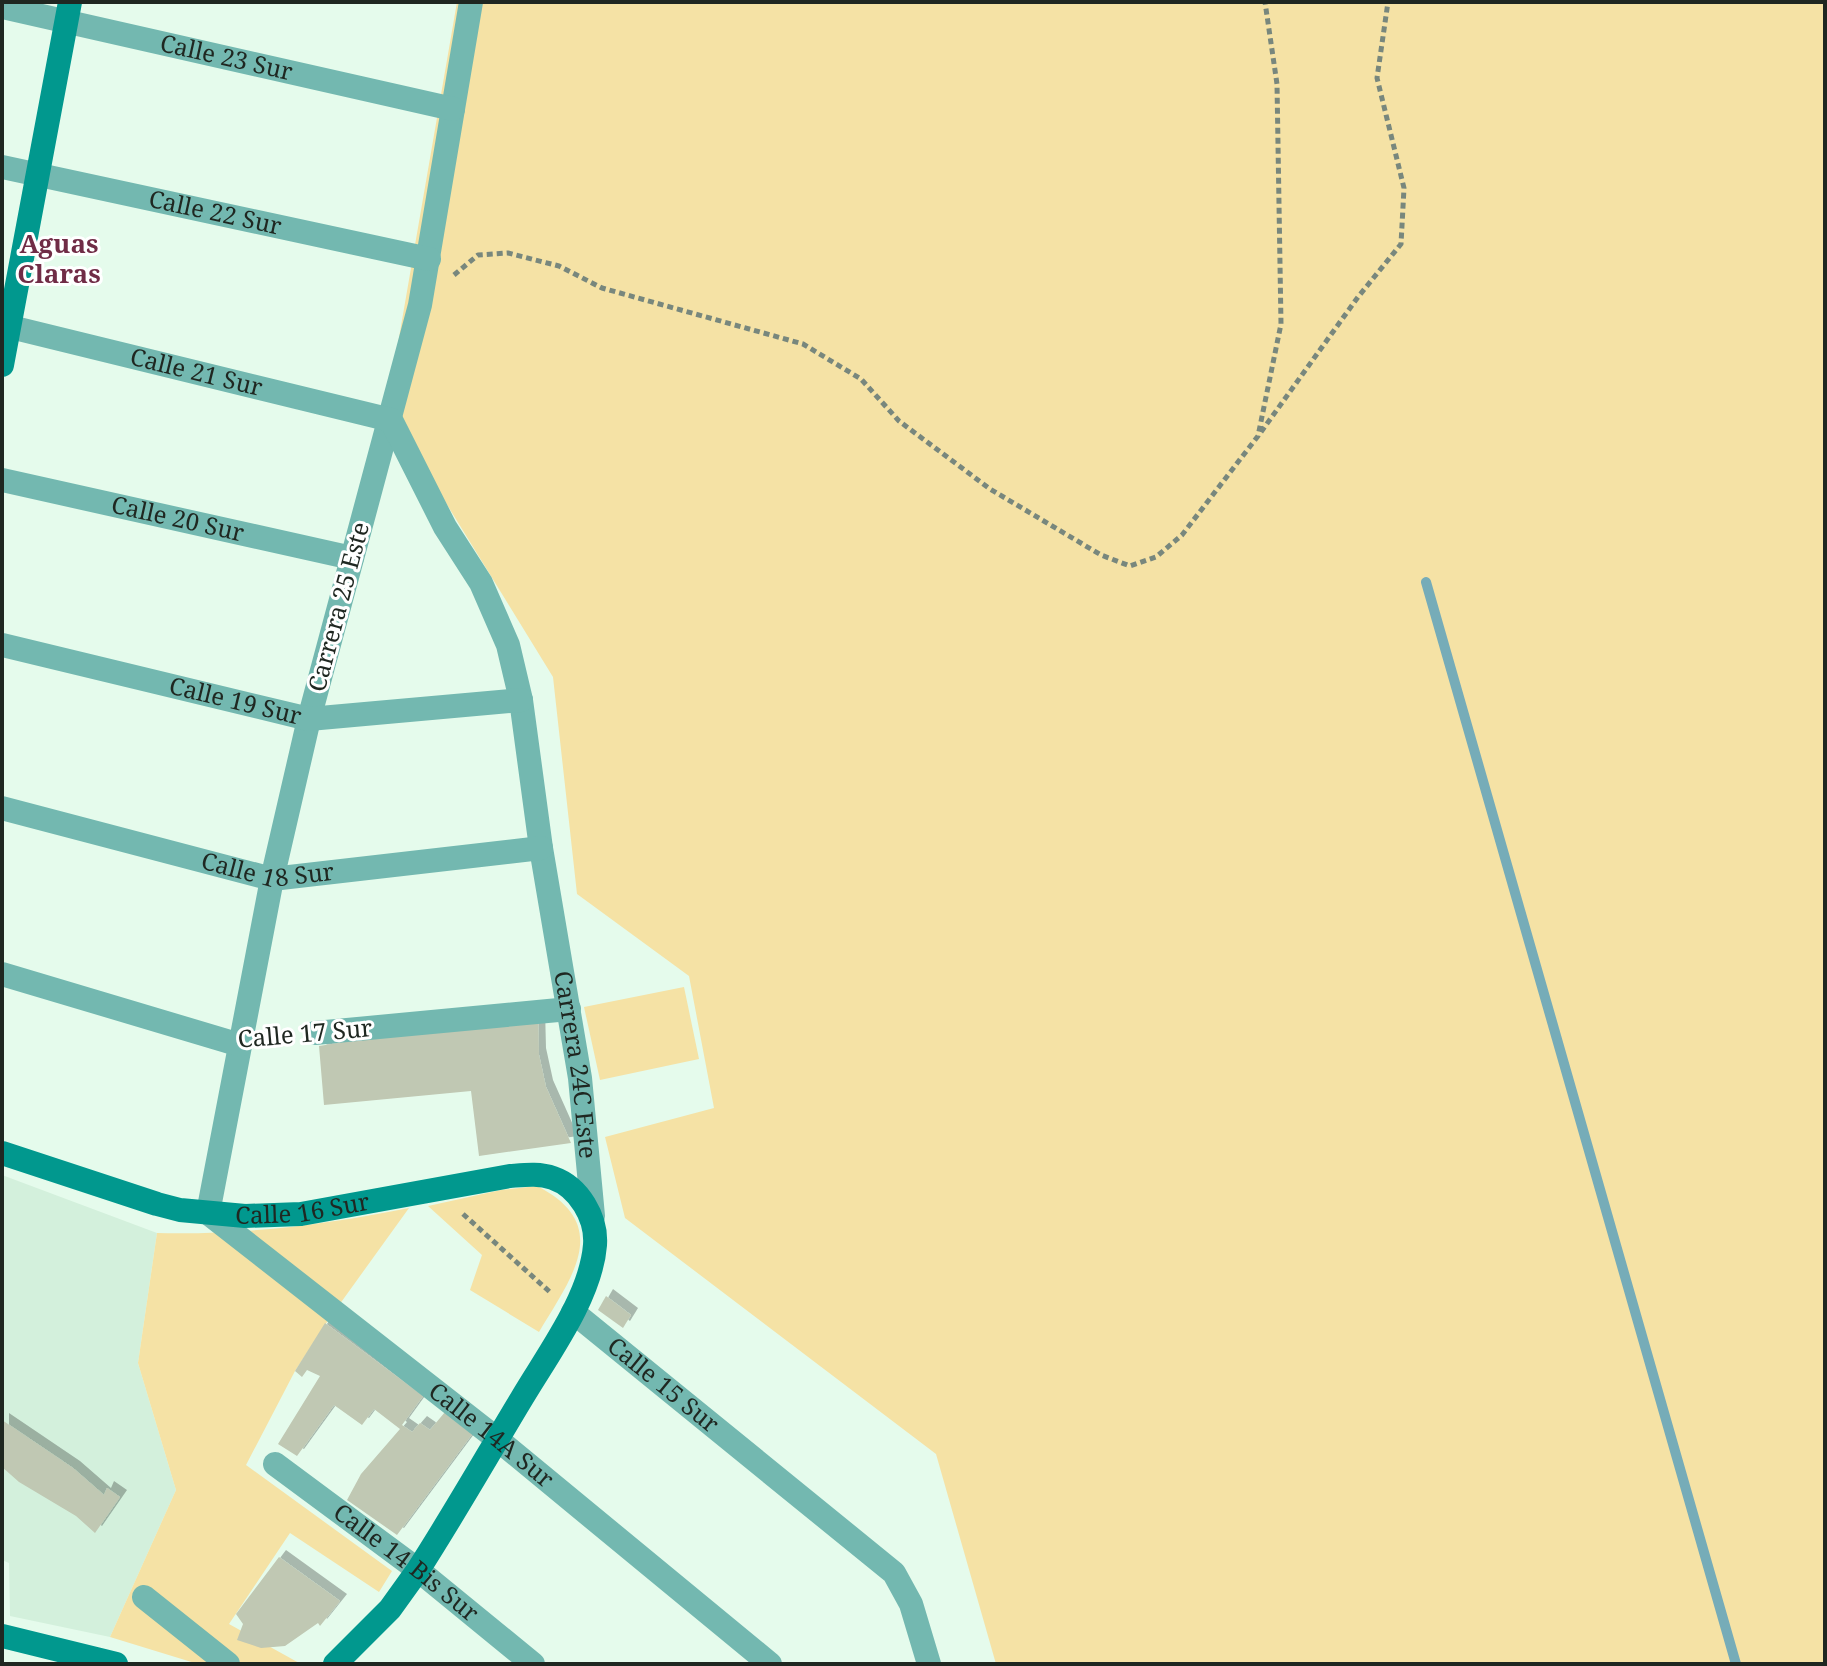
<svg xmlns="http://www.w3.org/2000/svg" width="1827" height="1666" viewBox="0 0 1827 1666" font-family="'Noto Serif',serif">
<defs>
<filter id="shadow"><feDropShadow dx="7" dy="-7" stdDeviation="0" flood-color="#0004"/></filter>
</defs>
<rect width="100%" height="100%" fill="#e5fbec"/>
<polygon fill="#d3f0dc" points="2,1175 157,1233 138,1363 176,1490 110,1637 10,1616 9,1563 2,1560"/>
<g fill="#f5e2a5">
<polygon points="457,2 1825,2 1825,1664 996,1664 936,1454 625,1218 605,1137 714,1108 689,976 577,894 553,677 387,407"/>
<polygon points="684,987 699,1059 600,1080 584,1007"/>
<path d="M537,1186C614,1225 571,1278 539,1332L470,1290L482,1255L428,1206L501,1190Z"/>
<path d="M409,1208L329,1319L295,1371L246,1465L392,1571L379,1592L290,1533L229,1624L301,1664H198L110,1637L176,1490L138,1363L157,1233C243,1235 325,1225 409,1208Z"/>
</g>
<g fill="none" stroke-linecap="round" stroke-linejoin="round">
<polyline stroke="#76acb8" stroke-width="10" points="1426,582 1736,1664"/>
</g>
<g fill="#c0c8b3" filter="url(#shadow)">
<polygon points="538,1015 539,1055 546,1087 571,1143 479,1156 471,1091 324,1105 319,1046 479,1021"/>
<polygon points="606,1296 631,1315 623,1328 598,1310"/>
<polygon points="325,1323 423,1396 402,1425 412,1432 420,1423 430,1430 445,1412 473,1433 397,1535 347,1500 361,1474 400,1429 374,1409 362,1425 334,1405 297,1456 278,1444 320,1376 307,1370 302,1377 295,1371"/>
<polygon points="2,1420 73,1468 104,1495 107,1488 120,1497 95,1533 76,1516 19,1482 2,1467"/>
<polygon points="279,1557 340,1601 320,1626 318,1623 285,1646 261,1648 237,1640 243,1624 236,1614"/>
</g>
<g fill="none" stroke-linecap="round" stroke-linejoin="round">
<g stroke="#78877d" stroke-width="5" stroke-dasharray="6 4" stroke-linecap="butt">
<polyline points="454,275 478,255 508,253 559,266 602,288 803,344 861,379 899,421 990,489 1101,555 1130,566 1156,557 1182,535 1258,436 1281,324 1277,84 1265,2"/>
<polyline points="1261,432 1358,297 1401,244 1404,188 1377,78 1388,2"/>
<polyline points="463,1214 551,1293"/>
</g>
<g stroke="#73b8b0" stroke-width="24">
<path id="s1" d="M471,2L420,305L309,719L272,879L208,1213L497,1439L770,1664"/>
<path id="s2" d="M2,7L453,109"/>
<path id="s3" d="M2,167L429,259"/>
<path id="s4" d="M2,325L391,420L445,527L481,583L508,645L521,700L541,848L580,1078L593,1216"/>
<path id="s5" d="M2,480L352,558"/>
<path id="s6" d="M2,645L309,719L521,700"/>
<path id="s7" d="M2,808L272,879L541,848"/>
<polyline points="2,974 240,1045"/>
<polyline points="315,1033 569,1009"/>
<path id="s8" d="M573,1312L894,1573L911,1604L929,1664"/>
<path id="s9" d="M275,1464L418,1570L533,1664"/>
<polyline points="144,1597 228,1664"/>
</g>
<g stroke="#01988e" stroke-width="24">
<polyline points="2,365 70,2"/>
<path id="s10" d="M2,1153L157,1204L180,1210L245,1216L301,1214L510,1176C524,1175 539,1173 553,1178C579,1187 597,1218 595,1245C591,1297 548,1354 522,1398C487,1456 454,1514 418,1570L390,1609L335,1664"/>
<polyline points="2,1636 116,1664"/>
</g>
</g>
<g text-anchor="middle" stroke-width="6" stroke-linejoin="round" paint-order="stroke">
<g font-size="24" fill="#1f2721" stroke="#fff">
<text dy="8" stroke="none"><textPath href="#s2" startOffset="230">Calle 23 Sur</textPath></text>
<text dy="8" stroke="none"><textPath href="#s3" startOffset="218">Calle 22 Sur</textPath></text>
<text dy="8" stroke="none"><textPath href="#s4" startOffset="200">Calle 21 Sur</textPath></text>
<text dy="8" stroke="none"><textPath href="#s5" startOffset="180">Calle 20 Sur</textPath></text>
<text transform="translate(339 607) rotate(-75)" y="8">Carrera 25 Este</text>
<text dy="8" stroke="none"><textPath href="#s6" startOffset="240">Calle 19 Sur</textPath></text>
<text dy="8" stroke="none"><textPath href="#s7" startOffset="274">Calle 18 Sur</textPath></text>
<text transform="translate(305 1034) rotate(-5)" y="8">Calle 17 Sur</text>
<text dy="8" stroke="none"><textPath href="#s4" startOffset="1080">Carrera 24C Este</textPath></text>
<text dy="8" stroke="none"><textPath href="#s10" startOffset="310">Calle 16 Sur</textPath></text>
<text dy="8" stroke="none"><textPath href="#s8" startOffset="116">Calle 15 Sur</textPath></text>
<text dy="8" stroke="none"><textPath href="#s1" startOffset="1600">Calle 14A Sur</textPath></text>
<text dy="8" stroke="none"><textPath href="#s9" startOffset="164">Calle 14 Bis Sur</textPath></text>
</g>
<g font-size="26" font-weight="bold" fill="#702c46" stroke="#fff">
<text x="59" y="253">Aguas<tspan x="59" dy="30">Claras</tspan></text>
</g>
</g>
<rect width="1827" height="1666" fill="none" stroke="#1f2721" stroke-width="8"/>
</svg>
